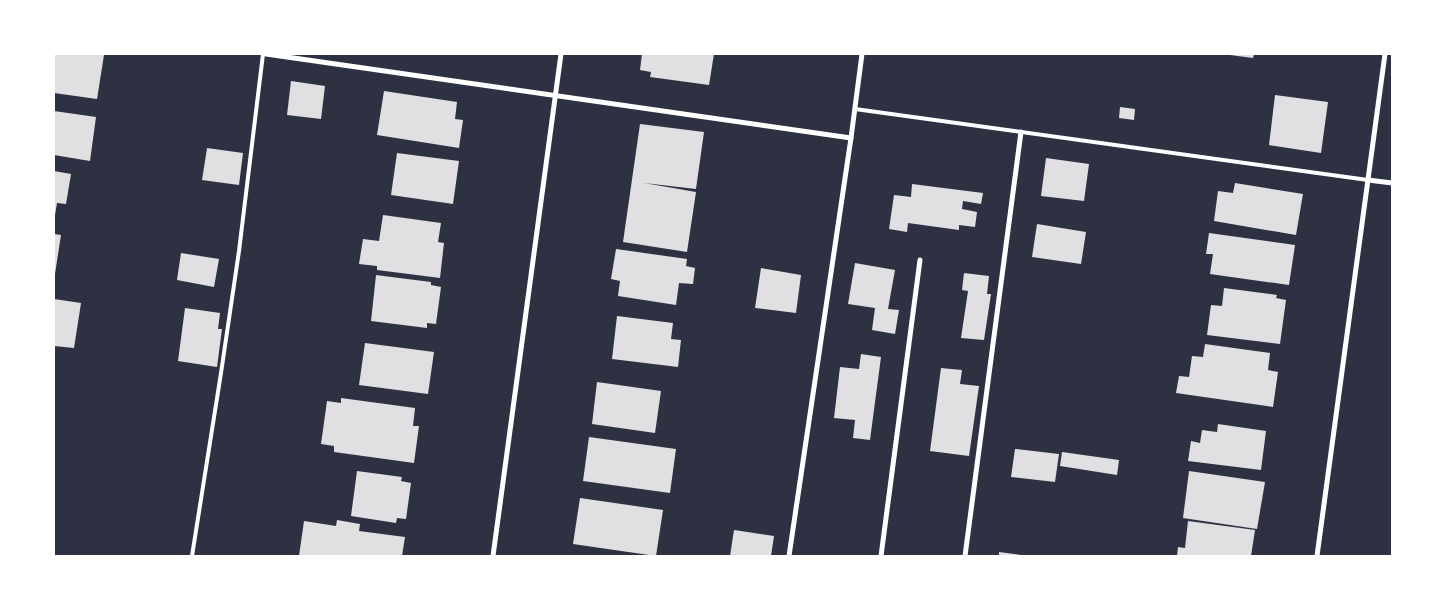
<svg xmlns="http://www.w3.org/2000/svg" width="1446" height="610" viewBox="0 0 1446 610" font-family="Barlow,sans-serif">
<rect width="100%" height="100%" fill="#2d3142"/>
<g fill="#e0e0e3">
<polygon points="54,54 95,54 104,55 97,99 54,93"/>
<polygon points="642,54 714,54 709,85 650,77 651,72 640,70"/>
<polygon points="1230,54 1254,54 1253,58 1230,55"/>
<polygon points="291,81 325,86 321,119 287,115"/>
<polygon points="384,91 457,102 455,119 463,120 459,148 377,135"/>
<polygon points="1275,95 1328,102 1321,153 1269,145"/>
<polygon points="1120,107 1135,109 1134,120 1119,118"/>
<polygon points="54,111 96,117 90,161 54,155"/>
<polygon points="640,124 704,132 696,189 644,183 696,192 687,252 623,242"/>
<polygon points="207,148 243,153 239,185 202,180"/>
<polygon points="397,153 459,161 453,204 391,195"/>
<polygon points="1046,158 1089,164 1084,201 1041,196"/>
<polygon points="54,171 71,174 66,204 57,203 55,215 54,215"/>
<polygon points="1235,183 1303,194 1296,235 1214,221 1218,191 1233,193"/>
<polygon points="912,184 983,193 981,204 963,201 962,209 977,212 975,227 959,225 959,230 908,223 907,232 889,229 894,195 911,197"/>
<polygon points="383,215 441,223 438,242 444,243 440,278 377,270 377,266 359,264 363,239 379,241"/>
<polygon points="1037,224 1086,232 1081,264 1032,257"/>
<polygon points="1209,233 1295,245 1289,285 1210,274 1213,254 1206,254"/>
<polygon points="54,234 61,235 55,274 54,274"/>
<polygon points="616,249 687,259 686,266 695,268 693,284 679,283 676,305 618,296 620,281 611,279"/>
<polygon points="181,253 219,259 214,287 177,280"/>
<polygon points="855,263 895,270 888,309 899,310 895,334 872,330 875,308 848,304"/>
<polygon points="761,268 801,275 796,313 755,308"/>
<polygon points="964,273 989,276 987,294 991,294 984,340 961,338 968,291 962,290"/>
<polygon points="376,275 431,282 431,285 441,287 436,324 427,323 427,328 371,321"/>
<polygon points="1224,288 1277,295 1276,298 1286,300 1280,344 1207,335 1211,305 1222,306"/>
<polygon points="54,299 81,303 74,348 54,346"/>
<polygon points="185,308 220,313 218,329 222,329 217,367 178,361"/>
<polygon points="617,316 673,323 671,339 681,340 678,367 612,359"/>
<polygon points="365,343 434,352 428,394 359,385"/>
<polygon points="1205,344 1270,353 1268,370 1278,372 1273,407 1176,393 1179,376 1189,377 1192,356 1203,357"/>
<polygon points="861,354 881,357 870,440 853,438 855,420 834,418 840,367 859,369"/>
<polygon points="941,368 962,370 960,384 979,386 969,456 930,451"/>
<polygon points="597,382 661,391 655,433 592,424"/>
<polygon points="341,398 415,408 413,426 419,426 414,463 334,452 334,446 321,444 327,401 341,403"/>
<polygon points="1218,424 1266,431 1261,470 1188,461 1191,441 1200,443 1202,430 1217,432"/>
<polygon points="589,437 676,449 670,493 583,481"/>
<polygon points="1015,449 1059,454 1055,482 1011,477"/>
<polygon points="1062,452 1119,460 1117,475 1060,466"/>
<polygon points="357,471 402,477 401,481 411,483 406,519 397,518 396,523 351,516"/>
<polygon points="1189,471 1265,482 1257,529 1183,518"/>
<polygon points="580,498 663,510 656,556 573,544"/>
<polygon points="337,520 360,524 359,531 405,537 402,556 299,556 304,521 336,526"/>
<polygon points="1188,521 1255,530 1251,556 1177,556 1178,547 1185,548"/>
<polygon points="734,530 774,536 771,556 730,556"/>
<polygon points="999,552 1021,555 1021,556 999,556"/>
</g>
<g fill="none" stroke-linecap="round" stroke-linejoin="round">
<g stroke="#fff" stroke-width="4">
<polyline points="855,109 1368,180"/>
<polyline points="192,556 221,373 239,251 263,54"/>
</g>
<g stroke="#fff" stroke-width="5">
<polyline points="266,54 851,138"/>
<polyline points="1368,180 1392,183"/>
<polyline points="493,556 561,54"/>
<polyline points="789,556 851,138 862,54"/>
<polyline points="881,556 920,260"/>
<polyline points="965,556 1021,132"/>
<polyline points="1317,556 1385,54"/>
</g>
</g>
<rect width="1446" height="610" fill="none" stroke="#ffffff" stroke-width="110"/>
</svg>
